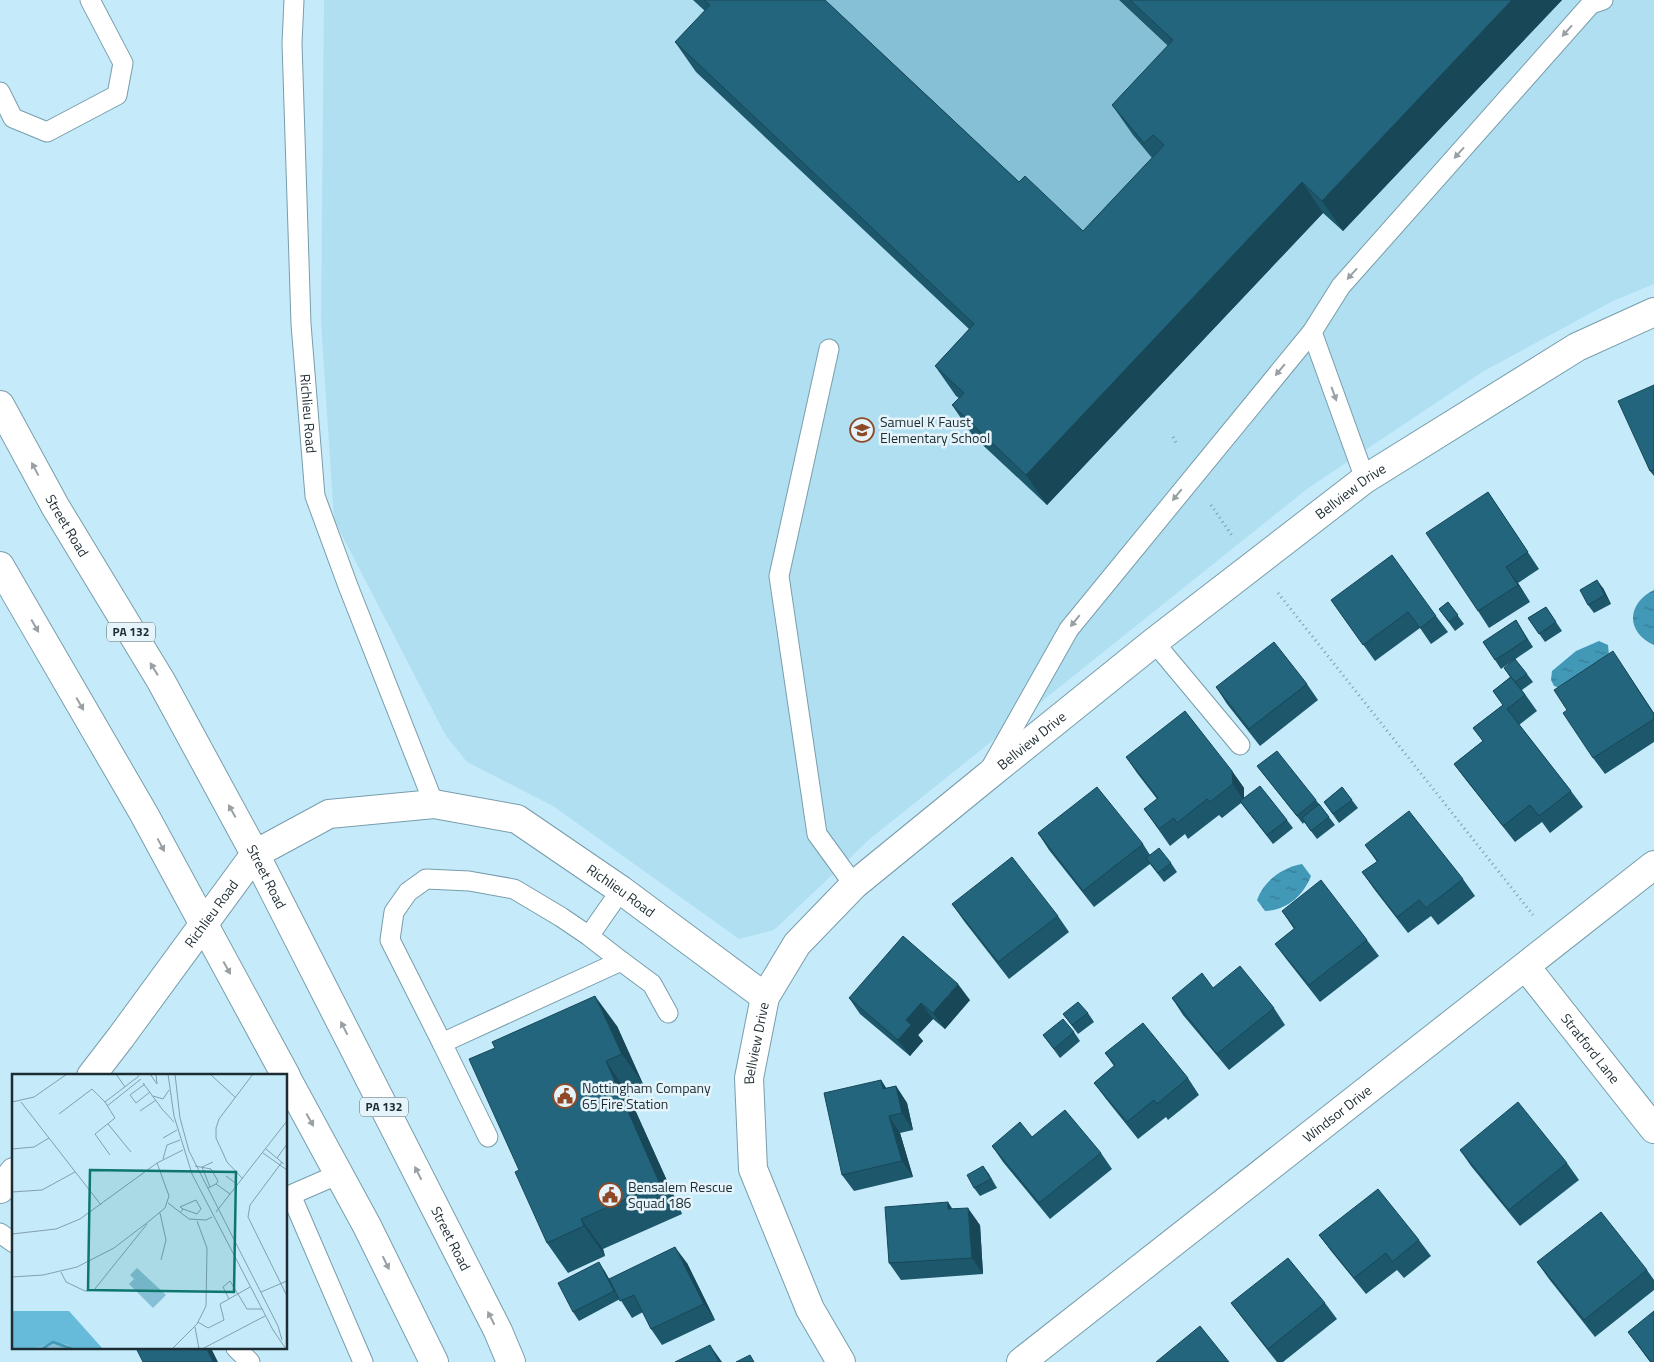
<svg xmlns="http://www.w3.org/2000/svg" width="1654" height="1362" viewBox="0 0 1654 1362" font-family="'Titillium Web',sans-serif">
<defs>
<pattern id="water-ripples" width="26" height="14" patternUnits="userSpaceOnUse" patternTransform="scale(1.25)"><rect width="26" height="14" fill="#4198b7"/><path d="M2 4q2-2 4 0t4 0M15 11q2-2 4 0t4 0" fill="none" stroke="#367c95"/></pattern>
</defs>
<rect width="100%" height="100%" fill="#c5ebfb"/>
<polygon fill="#b0dff2" points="324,0 1654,0 1654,284 1613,301 1484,371 1307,489 871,838 774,930 739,939 553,806 467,762 446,736 334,520 321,323"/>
<polygon fill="#86c0d7" points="814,0 1119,0 1194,71 1165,174 1104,261"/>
<g fill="url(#water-ripples)">
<path d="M1654,590V645C1625,632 1627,603 1654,590Z"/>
<polygon points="1599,641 1608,645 1609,655 1560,688 1554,686 1551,680 1552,671 1576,651"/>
<path d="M1302,864L1311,876C1303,896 1287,910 1265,911L1257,900C1264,881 1281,868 1302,864Z"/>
</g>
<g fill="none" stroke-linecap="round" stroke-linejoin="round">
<g stroke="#789dab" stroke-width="21">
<g id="lane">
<path id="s1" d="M294,0L292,43L301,324L315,496L348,586L434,804"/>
<polyline points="0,92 13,118 47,132 117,95 123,63 90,0"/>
<polyline points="1312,332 1365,479"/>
<polyline points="829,349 779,576 817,834 854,885"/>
<polyline points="1154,642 1240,745"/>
<polyline points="990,769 1069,629 1312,332 1341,286 1591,4 1603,0"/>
<polyline points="589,936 561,917 514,889 469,881 426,879 408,892 394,912 390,940 442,1043 621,961 589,936 621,890"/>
<polyline points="621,961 652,984 668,1013"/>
<polyline points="442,1043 488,1137"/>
<polyline points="291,1195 363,1362"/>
<polyline points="286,1197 339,1174"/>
<polyline points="0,1233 14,1243"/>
<polyline points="236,1348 250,1362"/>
</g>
</g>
<g stroke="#789dab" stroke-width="30">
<g id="street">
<path id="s2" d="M255,854L329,814L434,804L517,819L621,890L765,997"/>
<path id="s3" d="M1526,967L1654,1129"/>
<path id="s4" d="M841,1362L810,1309L753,1169L749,1078L765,997L797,944L854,885L984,779L1154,642L1365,479L1577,347L1654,312"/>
<path id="s5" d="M1021,1362L1654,865"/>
</g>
</g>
<g stroke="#789dab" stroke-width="30">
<g id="secondary">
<path id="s6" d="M91,1076L121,1037L255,854"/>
<polyline points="0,1189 14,1172"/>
</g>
</g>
<g stroke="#789dab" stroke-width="30">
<g id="primary">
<path id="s7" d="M0,405L55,506L161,681L255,854L498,1331L511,1362"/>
<polyline points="0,566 144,814 286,1076"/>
<polyline points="286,1077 367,1226 434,1362"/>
</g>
</g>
<g stroke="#7e9aa6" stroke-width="3" stroke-dasharray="1 4" stroke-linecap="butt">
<polyline points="1173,437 1177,445"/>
<polyline points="1211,505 1233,537"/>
<polyline points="1278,593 1533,915"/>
</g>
<use href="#lane" stroke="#fff" stroke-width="19"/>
<use href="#street" stroke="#fff" stroke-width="28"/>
<use href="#secondary" stroke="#fff" stroke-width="28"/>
<use href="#primary" stroke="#fff" stroke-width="28"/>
</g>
<g fill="#1d576b">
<polygon points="693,0 825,0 1019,182 1083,231 1152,158 1133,135 1112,105 1168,46 1119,0 1562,0 1343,231 1323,213 1047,505 973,436 952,405 959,398 956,396 935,366 969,329 696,72 675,42 705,11"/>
<polygon points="1654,385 1654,476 1650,471"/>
<polygon points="1488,492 1539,569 1518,583 1530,602 1489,628 1478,611"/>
<polygon points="1603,588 1611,604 1594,613 1588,605"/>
<polygon points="1331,600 1436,616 1448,632 1431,644 1420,628 1375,661"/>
<polygon points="1448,602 1464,624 1455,631 1439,609"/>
<polygon points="1546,607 1562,631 1545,642 1528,618"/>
<polygon points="1516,620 1533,647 1501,669 1483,642"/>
<polygon points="1504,668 1527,674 1533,682 1522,690 1537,711 1519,725 1571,791 1583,807 1550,833 1542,822 1515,842 1466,780 1454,764 1483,741 1473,728 1503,705 1493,691 1510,677"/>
<polygon points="1624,668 1654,713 1654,742 1605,774 1593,758"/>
<polygon points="1307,684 1318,700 1260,746 1227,704 1216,687"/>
<polygon points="1126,757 1232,771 1244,788 1244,798 1287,820 1293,828 1273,844 1241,803 1222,818 1219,815 1188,839 1185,834 1170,846 1144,809 1157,799 1137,773"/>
<polygon points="1257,766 1316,800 1335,825 1317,839 1304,822 1303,824"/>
<polygon points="1342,787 1358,808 1339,823 1324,802"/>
<polygon points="1038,833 1143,844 1150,855 1171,863 1177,872 1164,882 1150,864 1094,907 1049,850"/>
<polygon points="1365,845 1463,879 1475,896 1438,925 1431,916 1408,933 1374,889 1362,872 1377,862"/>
<polygon points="952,904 1058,916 1069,932 1009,979 964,921"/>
<polygon points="1282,911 1367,940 1379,956 1320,1002 1287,960 1275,944 1294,929"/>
<polygon points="1213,988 1274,1008 1285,1025 1229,1070 1183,1015 1172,998"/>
<polygon points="849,998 970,1000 945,1029 933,1019 918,1035 923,1041 910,1056 860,1014"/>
<polygon points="1088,1013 1094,1022 1078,1034 1063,1014"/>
<polygon points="617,1026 643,1084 627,1092 682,1214 603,1249 605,1256 568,1273 547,1243"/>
<polygon points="1074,1032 1080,1041 1060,1058 1043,1035"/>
<polygon points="1105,1053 1188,1078 1199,1095 1168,1120 1166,1117 1138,1139 1106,1099 1094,1083 1114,1066"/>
<polygon points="881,1080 886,1088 896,1086 907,1103 913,1130 900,1133 913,1177 854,1191 842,1175"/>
<polygon points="992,1146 1101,1153 1112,1169 1050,1219 1003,1162"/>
<polygon points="1460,1150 1567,1163 1579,1180 1520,1226 1471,1166"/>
<polygon points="983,1166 997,1188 980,1196 974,1188"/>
<polygon points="980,1225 983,1274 901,1280 889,1263"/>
<polygon points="1319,1235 1419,1240 1431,1256 1404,1278 1397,1270 1366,1294 1331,1251"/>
<polygon points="1537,1262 1647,1270 1654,1280 1654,1290 1595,1337 1549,1279"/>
<polygon points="687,1263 715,1320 662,1345 651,1329 643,1312 632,1318 620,1299 579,1321 573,1312 604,1270 612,1284"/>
<polygon points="1231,1303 1325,1303 1337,1319 1283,1362 1277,1362 1243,1319"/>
<polygon points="1628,1332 1654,1362 1650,1362"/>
</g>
<g fill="#184757">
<polygon points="1512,0 1562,0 1343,231 1322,201"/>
<polygon points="1302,182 1323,213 1047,505 1026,475"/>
<polygon points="1506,567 1518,583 1530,602 1518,585"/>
<polygon points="1597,580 1603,588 1611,604 1605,595"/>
<polygon points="1232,771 1244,788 1244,801 1233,784"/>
<polygon points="958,984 970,1000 945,1029 933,1013"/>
<polygon points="595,996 617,1026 643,1084 622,1054"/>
<polygon points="921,1003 933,1019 918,1035 923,1041 910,1056 898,1040 906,1020"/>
<polygon points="606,1061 627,1092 682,1214 660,1184"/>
<polygon points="881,1080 892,1097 883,1089"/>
<polygon points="896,1086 907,1103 913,1130 902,1113"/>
<polygon points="889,1116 900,1133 913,1177 902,1161"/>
<polygon points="983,1166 989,1174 997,1188 991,1179"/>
<polygon points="948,1202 959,1219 948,1209"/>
<polygon points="968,1208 980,1225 983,1274 972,1258"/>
<polygon points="581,1219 603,1249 605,1256 584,1226"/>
<polygon points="675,1247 687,1263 715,1320 704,1304"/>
<polygon points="599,1262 604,1270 620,1299 614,1291"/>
<polygon points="710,1345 722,1362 719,1362"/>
<polygon points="206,1348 211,1348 218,1362 213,1362"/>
</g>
<g fill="#22657c" stroke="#184757">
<polygon points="704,0 825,0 1019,182 1025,176 1083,231 1164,145 1153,135 1144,143 1112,105 1173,40 1130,0 1512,0 1322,201 1302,182 1026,475 952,405 964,393 935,366 974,324 675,42 710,5"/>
<polygon points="1654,385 1654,470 1650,471 1618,401"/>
<polygon points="1488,492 1528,552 1506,567 1518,585 1478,611 1426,533"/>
<polygon points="1392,555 1436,616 1420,628 1408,612 1363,645 1331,600"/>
<polygon points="1597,580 1605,595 1588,605 1580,590"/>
<polygon points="1448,602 1458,615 1449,622 1439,609"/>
<polygon points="1546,607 1556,622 1539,634 1528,618"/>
<polygon points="1516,620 1527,639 1495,660 1483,642"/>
<polygon points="1274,642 1307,684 1249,729 1216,687"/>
<polygon points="1613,651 1654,714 1654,719 1593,758 1563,713 1567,710 1554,690"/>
<polygon points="1515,659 1527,674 1515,682 1504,668"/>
<polygon points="1511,677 1525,695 1507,709 1571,791 1539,816 1530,805 1503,826 1454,764 1483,741 1473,728 1503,705 1493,691"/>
<polygon points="1185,711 1232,771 1233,784 1210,802 1207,799 1177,823 1174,818 1159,829 1144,809 1158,798 1126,757"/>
<polygon points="1277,751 1316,800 1297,816 1257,766"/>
<polygon points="1260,786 1287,820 1267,835 1240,801"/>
<polygon points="1097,787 1143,844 1083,891 1038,833"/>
<polygon points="1342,787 1352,800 1333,814 1324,802"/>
<polygon points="1319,804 1329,817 1311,831 1302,818"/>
<polygon points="1409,811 1463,879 1426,908 1419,900 1397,917 1362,872 1378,861 1365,845"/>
<polygon points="1159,848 1171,863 1158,873 1146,858"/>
<polygon points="1012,857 1058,916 998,962 952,904"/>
<polygon points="1321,880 1367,940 1309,985 1275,944 1295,928 1282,911"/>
<polygon points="903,936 958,984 933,1013 921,1003 906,1020 911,1025 898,1040 849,998"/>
<polygon points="1240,966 1274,1008 1217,1054 1172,998 1202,973 1213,988"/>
<polygon points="595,996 622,1054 606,1061 660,1184 581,1219 584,1226 547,1243 515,1172 519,1170 469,1059 495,1048 492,1042"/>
<polygon points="1078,1002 1088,1013 1072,1025 1063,1014"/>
<polygon points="1063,1019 1074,1032 1054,1049 1043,1035"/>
<polygon points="1143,1023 1188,1078 1157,1104 1154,1100 1127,1122 1094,1083 1115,1065 1105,1053"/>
<polygon points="881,1080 883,1089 896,1086 902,1113 889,1116 902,1161 842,1175 824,1093"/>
<polygon points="1518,1102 1567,1163 1509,1210 1460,1150"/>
<polygon points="1065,1110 1101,1153 1039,1203 992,1146 1020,1122 1032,1137"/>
<polygon points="983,1166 991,1179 974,1188 967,1175"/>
<polygon points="1378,1189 1419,1240 1392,1262 1386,1253 1354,1278 1319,1235"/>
<polygon points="948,1202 948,1209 968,1208 972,1258 889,1263 885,1207"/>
<polygon points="1601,1212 1647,1270 1584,1320 1537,1262"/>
<polygon points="675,1247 704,1304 651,1329 634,1295 620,1301 609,1279"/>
<polygon points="1288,1258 1325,1303 1268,1349 1231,1303"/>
<polygon points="599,1262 614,1291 573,1312 558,1283"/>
<polygon points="1654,1311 1654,1362 1651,1362 1628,1332"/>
<polygon points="1200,1326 1229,1362 1156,1362"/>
<polygon points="710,1345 719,1362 675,1362"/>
<polygon points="136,1348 206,1348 213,1362 143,1362"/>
<polygon points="750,1355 754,1362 736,1362"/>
</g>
<defs><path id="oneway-solid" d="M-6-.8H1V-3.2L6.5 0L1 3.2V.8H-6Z" transform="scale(1.25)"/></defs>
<g fill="#99a0a3">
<use href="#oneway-solid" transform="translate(1567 31) rotate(132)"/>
<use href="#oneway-solid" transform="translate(1459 153) rotate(132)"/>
<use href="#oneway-solid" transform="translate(1352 274) rotate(132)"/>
<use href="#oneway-solid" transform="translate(1280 370) rotate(130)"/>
<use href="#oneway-solid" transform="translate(1334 394) rotate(70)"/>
<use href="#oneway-solid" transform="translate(35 469) rotate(-118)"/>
<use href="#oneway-solid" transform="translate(1177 495) rotate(129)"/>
<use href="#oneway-solid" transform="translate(1075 621) rotate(129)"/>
<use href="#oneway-solid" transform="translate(35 626) rotate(60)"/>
<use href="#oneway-solid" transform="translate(154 669) rotate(-122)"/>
<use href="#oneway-solid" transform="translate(80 704) rotate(60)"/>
<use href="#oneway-solid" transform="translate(232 811) rotate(-119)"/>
<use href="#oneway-solid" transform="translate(161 845) rotate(62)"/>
<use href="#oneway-solid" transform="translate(227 968) rotate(61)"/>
<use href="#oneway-solid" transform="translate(344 1028) rotate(-117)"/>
<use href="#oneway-solid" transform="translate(310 1120) rotate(61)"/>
<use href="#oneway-solid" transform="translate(418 1173) rotate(-117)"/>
<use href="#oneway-solid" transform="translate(386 1263) rotate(64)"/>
<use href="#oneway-solid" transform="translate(491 1318) rotate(-117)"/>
</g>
<defs>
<g id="school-ring" transform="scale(1.25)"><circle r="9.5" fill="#e5f4fa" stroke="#904826" stroke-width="1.5"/><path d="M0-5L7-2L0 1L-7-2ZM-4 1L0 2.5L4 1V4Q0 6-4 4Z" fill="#904826"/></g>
<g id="civic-ring" transform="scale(1.25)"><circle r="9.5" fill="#e5f4fa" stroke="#904826" stroke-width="1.5"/><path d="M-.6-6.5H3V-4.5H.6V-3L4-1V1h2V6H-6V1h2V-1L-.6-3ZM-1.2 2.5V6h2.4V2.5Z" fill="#904826"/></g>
</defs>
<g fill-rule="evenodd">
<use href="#school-ring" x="862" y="430"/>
<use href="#civic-ring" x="565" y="1096"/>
<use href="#civic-ring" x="610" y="1195"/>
</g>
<g text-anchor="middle" stroke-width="5" stroke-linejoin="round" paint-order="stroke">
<g fill="#e5f4fa" stroke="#59686e" stroke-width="1">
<rect x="107" y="622.5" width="48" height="19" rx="4"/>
<rect x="360" y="1097.5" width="48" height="19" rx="4"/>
</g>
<g font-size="12" font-weight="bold" fill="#1d2c32">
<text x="131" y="636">PA 132</text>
<text x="384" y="1111">PA 132</text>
</g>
<g font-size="14" fill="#1d2c32" stroke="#e5f4fa">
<text dy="5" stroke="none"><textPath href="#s1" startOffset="414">Richlieu Road</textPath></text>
<text dy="5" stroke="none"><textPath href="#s4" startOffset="1164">Bellview Drive</textPath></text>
<text dy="5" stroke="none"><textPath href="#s7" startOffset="138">Street Road</textPath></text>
<text dy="5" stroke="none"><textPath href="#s4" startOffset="759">Bellview Drive</textPath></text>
<text dy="5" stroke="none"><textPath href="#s7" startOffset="542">Street Road</textPath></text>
<text dy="5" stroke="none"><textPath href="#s2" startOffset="400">Richlieu Road</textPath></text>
<text dy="5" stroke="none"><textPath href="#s6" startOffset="202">Richlieu Road</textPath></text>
<text dy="5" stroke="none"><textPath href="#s4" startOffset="339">Bellview Drive</textPath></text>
<text dy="5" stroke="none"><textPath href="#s3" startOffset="104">Stratford Lane</textPath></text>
<text dy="5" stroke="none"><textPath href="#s5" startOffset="402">Windsor Drive</textPath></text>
<text dy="5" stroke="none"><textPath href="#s7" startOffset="948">Street Road</textPath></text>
</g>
<g font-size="14" fill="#1d2c32" stroke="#e5f4fa" text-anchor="start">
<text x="880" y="427">Samuel K Faust<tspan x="880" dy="16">Elementary School</tspan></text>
<text x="582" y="1093">Nottingham Company<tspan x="582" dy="16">65 Fire Station</tspan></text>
<text x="628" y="1192">Bensalem Rescue<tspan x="628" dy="16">Squad 186</tspan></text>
</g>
</g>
<g transform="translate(12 1074)">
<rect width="275" height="275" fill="#c5ebfb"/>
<path d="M125,194L154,221L141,234L117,210L122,205L118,201Z" fill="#86c0d7"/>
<path d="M0,237H57L91,275H0Z" fill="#66bbdb"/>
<path d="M39,269L56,270L60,275H19Z" fill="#86c0d7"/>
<path fill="none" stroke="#4198b7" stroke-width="2.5" d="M30,275L41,268L60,275"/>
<path fill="none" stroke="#829fab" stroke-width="1" d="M104,0L113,13M138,0L145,10L144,0M156,0L162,42L180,100L261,256L274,275M163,0L168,44L177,77L266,252L270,266M198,0L223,23M131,9L150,35M133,10L118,21L124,29L138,18M141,22L151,25L157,16M0,28L22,23L55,0M9,28L89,131M93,28L103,44L83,60L98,81M95,32L129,5M150,35L162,48M128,37L144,26M47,40L80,15L93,28L127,2M96,50L119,78M151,64L165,56M0,75L22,73L37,64M254,75L272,90M251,79L275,96M265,84L275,70M151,85L155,71L168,66M270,88L238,131L236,143L275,222M183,92L199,95L206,107L204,110M214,102L226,111M231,105L215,88L204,64V54L207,45L241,0M198,113L190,93L201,88M196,114L204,110L218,120M0,118L30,116L63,98M156,129L177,145L194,146L200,143M204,138L275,47M148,139L154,166L149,186M168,139L171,135L168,133L184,126L189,135L185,140L171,135M0,160L44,155L68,145L145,89L171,76M49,198L54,208L73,217L82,216L135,150M0,203L31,201L65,193L102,174L136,148L153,134L157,122L145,89M249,218L275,207M217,225L211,213L218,207L235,235H250M186,248L196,254L212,246L208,230L238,213M183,253L187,275M160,275L185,250L194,232L195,174L185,147M190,275L253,242"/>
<path fill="#0f766e" fill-opacity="0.15" stroke="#0f766e" stroke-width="2.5" d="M78,96L224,98L222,218L76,216Z"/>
<rect width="275" height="275" fill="none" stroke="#1d2c32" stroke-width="2.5"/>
</g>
</svg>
